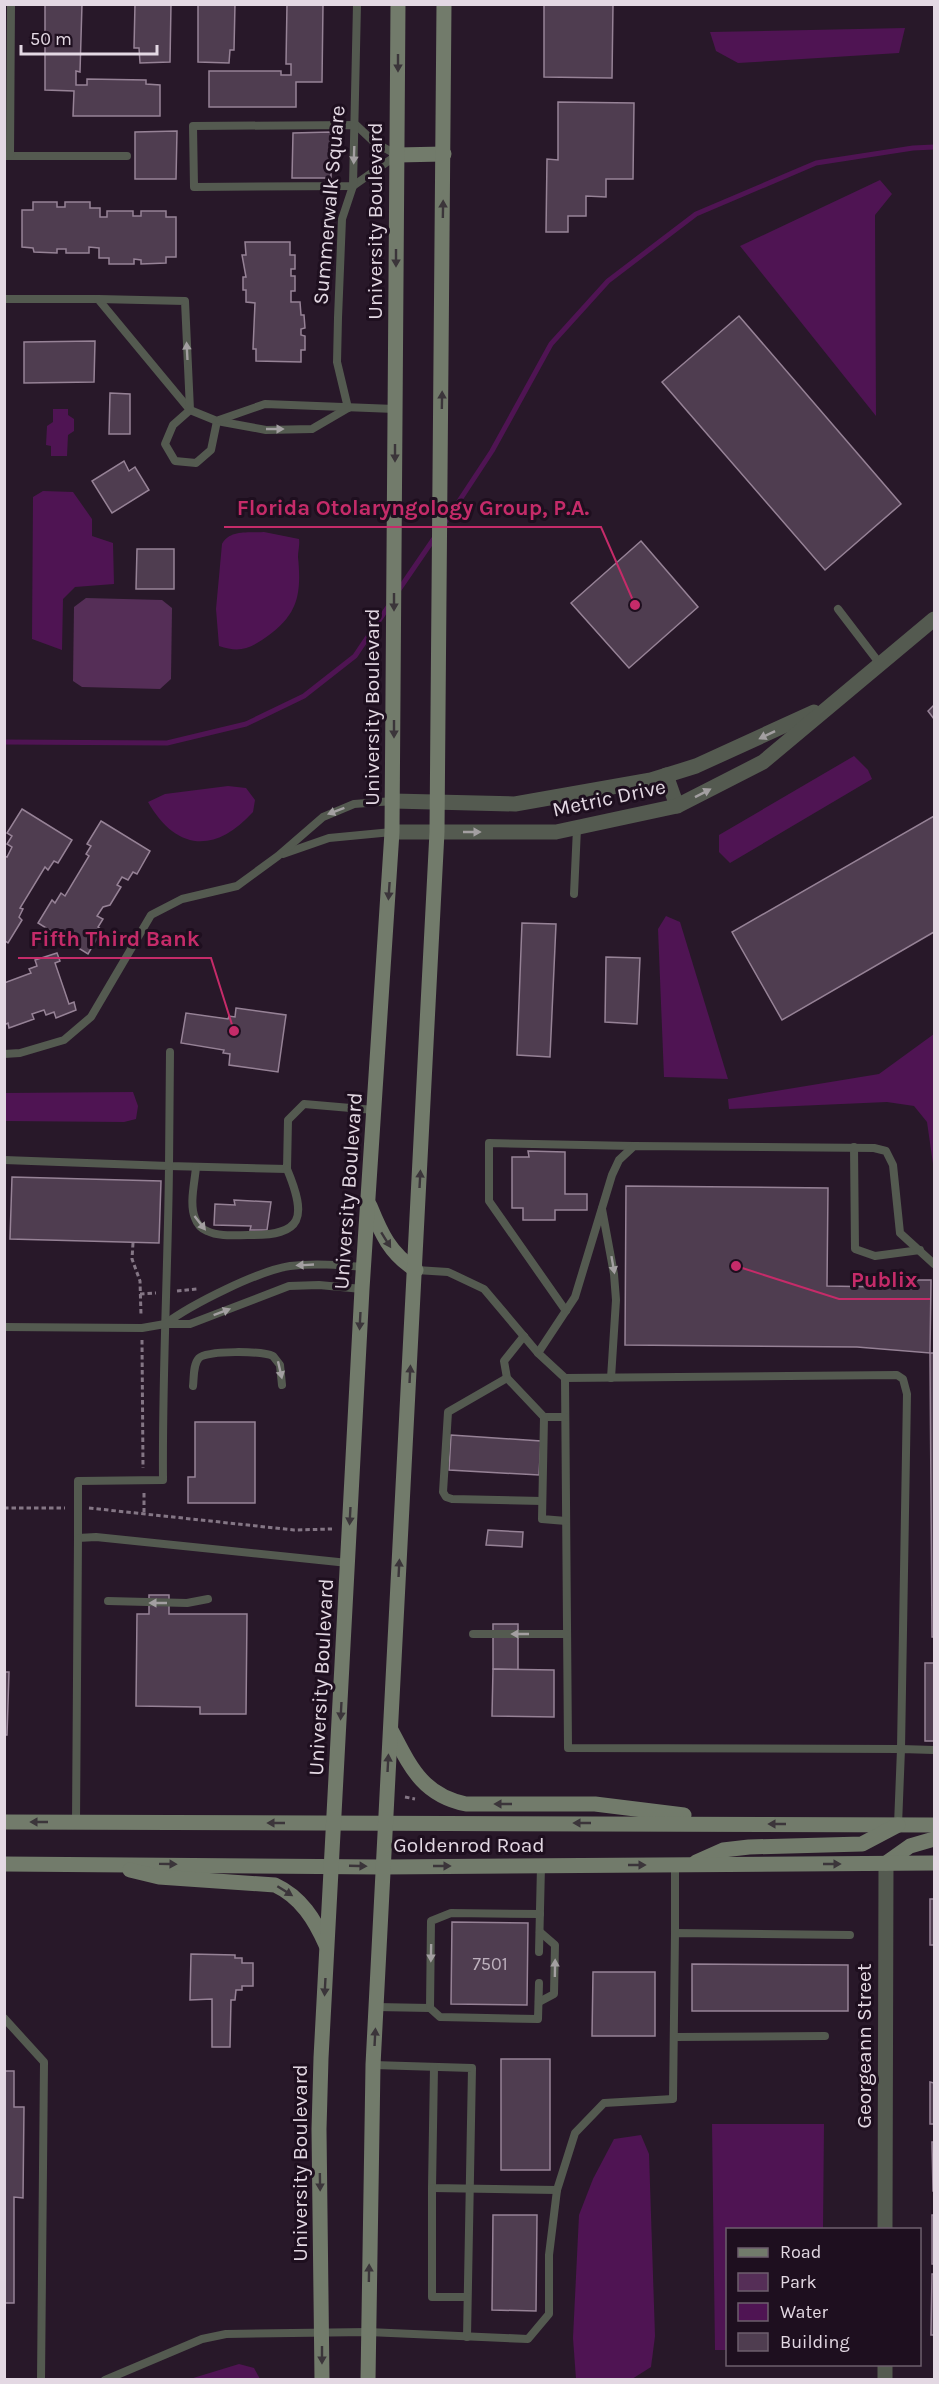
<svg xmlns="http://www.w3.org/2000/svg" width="939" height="2384" viewBox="0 0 939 2384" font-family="Karla,sans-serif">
<rect width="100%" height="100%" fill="#281829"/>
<polygon fill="#552e57" points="86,598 162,600 172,608 171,679 160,689 82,687 73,681 74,607"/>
<g fill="#4f1453">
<polygon points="905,28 899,53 738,63 716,51 710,32"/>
<polygon points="880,180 892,194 875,215 876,416 740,246"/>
<polygon points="53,409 68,409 68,415 74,419 74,431 68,435 67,456 51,456 51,446 46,445 47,426 53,422"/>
<polygon points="43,491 73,492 92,519 92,536 113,543 114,584 75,587 63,599 62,650 32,639 33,497"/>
<path d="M264,532L299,539C300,545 298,551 298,557C302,597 297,617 262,640C247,650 237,652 219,646L216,609L222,544C230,529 249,533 264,532Z"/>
<polygon points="854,756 868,770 872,779 730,863 719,852 719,835"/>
<path d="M228,786L246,788L255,800L253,812C215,854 176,851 148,802L165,794Z"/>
<polygon points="666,916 680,922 728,1079 664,1077 658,929"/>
<polygon points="934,1034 934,1171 927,1122 914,1106 887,1102 729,1109 728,1099 879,1074"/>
<polygon points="133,1092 138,1106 136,1119 124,1122 5,1121 5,1093"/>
<polygon points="712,2124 824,2124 823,2229 728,2230 727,2350 715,2350"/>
<polygon points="641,2135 649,2154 655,2336 651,2367 632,2379 576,2379 573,2338 579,2215 593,2179 614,2139"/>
<polygon points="239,2364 254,2368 260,2379 190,2379"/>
</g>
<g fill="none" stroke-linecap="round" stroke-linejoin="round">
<g stroke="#4f1453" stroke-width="5">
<polyline points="444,524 492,451 551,344 608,281 696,214 816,163 913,148 934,147"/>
<polyline points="398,591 435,537"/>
<polyline points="4,742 167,743 246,724 304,696 355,656 390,604"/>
</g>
</g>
<g fill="#4f3d50" stroke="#968296" stroke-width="1.5">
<polygon points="45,4 82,4 80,72 76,71 76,85 87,85 87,79 146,80 146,84 160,85 160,116 73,116 74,91 45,90"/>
<polygon points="135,4 171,4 170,62 140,63 139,48 134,48"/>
<polygon points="198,4 235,4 234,50 230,50 229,63 198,62"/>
<polygon points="287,4 323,4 322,82 296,82 296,107 209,107 209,71 281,71 281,75 291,75 291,64 286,64"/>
<polygon points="544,4 613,4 612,78 544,77"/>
<polygon points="558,102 634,103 633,179 606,179 606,197 586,196 586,216 568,216 568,232 546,232 547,159 558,160"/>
<polygon points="177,131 176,179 135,179 135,132"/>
<polygon points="331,132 331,178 292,178 293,133"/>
<polygon points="33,202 57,202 57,207 65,207 65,202 90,202 90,208 100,208 100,217 107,217 107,211 133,211 133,216 141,216 141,211 166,211 166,217 176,217 176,257 166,257 166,263 141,264 141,260 134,259 134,264 109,264 109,258 99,258 99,248 89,247 89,253 66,253 66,249 57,249 57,253 34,252 33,248 22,247 22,210 33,210"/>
<polygon points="245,242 290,242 290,255 295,255 295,269 291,269 291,276 295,276 295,291 291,291 291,302 300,302 301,315 304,315 305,328 301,329 301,335 305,336 305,350 301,350 301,362 256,361 256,349 253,349 255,303 246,302 246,290 243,290 243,277 246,277 242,255 246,255"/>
<polygon points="739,316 901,504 825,570 662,382"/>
<polygon points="95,341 94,382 24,383 24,342"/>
<polygon points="110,393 130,394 130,434 109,434"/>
<polygon points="124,461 129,471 135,467 149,490 112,513 92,481"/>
<polygon points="641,541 698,607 629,668 571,603"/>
<polygon points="137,549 174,549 174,589 136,589"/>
<polygon points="934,705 934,719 928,711"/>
<polygon points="22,809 72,840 58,863 54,861 48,870 45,867 20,908 23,909 19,917 22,920 8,943 4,940 4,856 7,857 12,847 7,844 12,836 7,833"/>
<polygon points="934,816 934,932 782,1020 732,932"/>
<polygon points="101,821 150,851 137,874 133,872 128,880 122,877 117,885 121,887 110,905 103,907 97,916 103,919 98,927 102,930 88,954 38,923 52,900 55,903 61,893 65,896 89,856 86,854 91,846 87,844"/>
<polygon points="522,923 556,924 550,1057 517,1055"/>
<polygon points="57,953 60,961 55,963 69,1004 74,1002 76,1010 56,1018 54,1012 46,1015 44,1010 32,1014 34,1019 9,1028 8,1023 4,1025 4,983 31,973 29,969 37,966 35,960"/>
<polygon points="606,957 640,958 637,1024 605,1022"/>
<polygon points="236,1008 286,1015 278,1072 229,1065 230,1054 223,1053 224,1050 181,1043 186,1013 228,1019 229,1016 235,1017"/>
<polygon points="528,1151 565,1152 565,1194 587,1194 587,1210 555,1210 555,1220 523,1220 523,1208 512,1208 512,1157 529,1157"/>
<polygon points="12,1177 161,1181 159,1243 10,1239"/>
<polygon points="626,1186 828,1188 827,1286 883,1287 883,1280 931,1280 930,1353 857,1347 625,1345"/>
<polygon points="234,1200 271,1202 267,1230 250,1230 251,1226 214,1225 215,1204 235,1205"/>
<polygon points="930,1353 934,1353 934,1637 932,1637"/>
<polygon points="195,1422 255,1422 255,1503 188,1503 188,1477 195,1477"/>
<polygon points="451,1435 541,1441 539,1475 449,1470"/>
<polygon points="488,1530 523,1532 522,1547 486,1545"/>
<polygon points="149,1595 169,1595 169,1614 247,1614 246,1714 200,1714 200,1707 136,1706 137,1614 149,1614"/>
<polygon points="493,1624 518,1624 518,1670 493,1669"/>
<rect x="925" y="1663" width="9" height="78"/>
<polygon points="493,1669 554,1670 554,1717 492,1716"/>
<polygon points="4,1672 9,1672 7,1735 4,1735"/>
<rect x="930" y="1899" width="4" height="46"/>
<polygon points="452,1922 528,1923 527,2005 451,2004"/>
<polygon points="191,1954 235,1955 235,1958 242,1958 242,1963 253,1963 253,1986 242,1986 242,1990 236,1990 235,2000 231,2000 230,2047 212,2047 212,1999 190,2000"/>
<polygon points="692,1964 848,1965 848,2011 692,2011"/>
<polygon points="593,1972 655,1972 655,2036 592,2036"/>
<rect x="501" y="2059" width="49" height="111"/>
<polygon points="4,2071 14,2071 14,2107 24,2107 23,2198 14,2197 14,2303 4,2303"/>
<polygon points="930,2082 934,2083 934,2124 930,2124"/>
<polygon points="932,2142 934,2142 934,2191 933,2191"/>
<polygon points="493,2215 537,2215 536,2311 492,2310"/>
<rect x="932" y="2215" width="2" height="49"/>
<polygon points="932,2274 934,2274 934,2335 931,2335"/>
</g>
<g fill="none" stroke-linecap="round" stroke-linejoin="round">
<g stroke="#847685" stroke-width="3" stroke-dasharray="4.5 3" stroke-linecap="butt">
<polyline points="133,1243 132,1259 140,1281 141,1315"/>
<polyline points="177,1291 197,1289"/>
<polyline points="140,1294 156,1293"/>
<polyline points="142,1340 143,1468"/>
<polyline points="144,1493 144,1512"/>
<polyline points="4,1508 65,1508"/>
<polyline points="89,1508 294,1530 332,1529"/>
<polyline points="405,1797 415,1799"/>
</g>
<g stroke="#545a50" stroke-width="8">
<polygon points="356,125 374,142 397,155 353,186 194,187 193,126"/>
<polyline points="4,156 127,156"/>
<polyline points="10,156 11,4"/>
<polyline points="4,299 98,299 190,410 217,421 266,430 312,429 348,408"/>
<polyline points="98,299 185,301 190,410 173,425 165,444 175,461 196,463 211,450 217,421"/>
<polyline points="348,408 337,362 338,318 342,219 353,186 357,4"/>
<polyline points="219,420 265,404 395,409"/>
<polyline points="838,609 880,664"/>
<polyline points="283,854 329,838 392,832"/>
<polyline points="574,894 577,828"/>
<polyline points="170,1052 169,1166 287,1169 288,1120 304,1104 374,1110"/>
<polyline points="4,1054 20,1053 64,1040 91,1017 151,915 182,899 237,886 278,856 323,817 354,804 393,801"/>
<polyline points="854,1147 855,1249 875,1256 920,1250"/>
<path d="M4,1160L169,1166C168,1271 162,1375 163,1480L78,1481V1538L96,1537L348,1563"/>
<path d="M196,1167C195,1181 189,1204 195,1218C197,1224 202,1229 207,1231C219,1237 236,1235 248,1235C304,1236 307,1217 287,1169"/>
<polyline points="602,1209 614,1274 616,1300 611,1378"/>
<polyline points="416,1270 448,1272 484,1289 538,1353 565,1378 897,1375 903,1379 907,1394 901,1749 568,1748 565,1378"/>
<polyline points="566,1311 489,1201 489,1143 634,1146"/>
<path d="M165,1324C192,1304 258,1271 290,1266C314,1263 339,1265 364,1267"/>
<polyline points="4,1327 142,1328 165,1324 190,1324 289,1286 319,1285 362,1289"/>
<polyline points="524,1336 504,1361 507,1378 544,1417 565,1417"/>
<polyline points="538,1353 575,1297 612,1175 619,1160 634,1146 874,1148 886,1151 893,1165 900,1233 934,1264"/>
<polyline points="507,1378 448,1412 443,1492 446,1497 452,1499 542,1501"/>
<path d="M193,1386C194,1378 193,1364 199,1358C207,1350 263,1351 273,1356L280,1365L282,1385"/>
<polyline points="544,1417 542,1519 566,1521"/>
<polyline points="108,1601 187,1603 208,1599"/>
<polyline points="473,1634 567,1634"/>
<polyline points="76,1822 78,1538"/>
<polyline points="898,1825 901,1749 934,1750"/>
<polyline points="675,1865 675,1933"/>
<polyline points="539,1952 541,1866"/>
<polyline points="539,2002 554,1994 555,1945 540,1932"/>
<polyline points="376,2007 430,2008 440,2017 538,2019 539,1983"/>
<polyline points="430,2008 431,1921 451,1913 540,1914"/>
<polyline points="4,2018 44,2062 41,2380"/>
<polyline points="675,2037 825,2036"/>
<polyline points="373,2065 472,2068 467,2337"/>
<polyline points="434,2067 432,2188 557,2190"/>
<polyline points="432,2188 432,2297 467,2297"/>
<polyline points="105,2380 202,2339 226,2334 368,2332 528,2339 549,2314 549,2255 557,2190 575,2133 604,2103 673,2099 675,1933 850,1935"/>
</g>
<g stroke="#545a50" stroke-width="15">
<polyline points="666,775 677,806"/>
<polyline points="393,801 515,804 651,780 696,766 814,712"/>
<polyline points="392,832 556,832 677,806 763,762 934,619"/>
<polyline points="885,2230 886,1863"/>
<polyline points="885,2380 885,2364"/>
</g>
<g stroke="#727b6b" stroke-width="15">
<polyline points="397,155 444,154"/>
<path d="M370,1206C381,1233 390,1254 416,1270"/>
<path d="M391,1730C410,1766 422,1795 466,1804H595L684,1815"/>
<polyline points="4,1822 934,1825"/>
<polyline points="696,1862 723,1850 749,1847 862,1844 898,1825"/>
<polyline points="886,1863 910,1846 934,1839"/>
<polyline points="4,1864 383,1867 934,1863"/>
<path d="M130,1870L159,1877L275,1885C301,1897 315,1920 326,1945"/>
<polyline points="322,2380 319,2129 321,2058 362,1289 392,832 398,4"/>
<polyline points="368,2380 373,2065 437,832 444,4"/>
</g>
</g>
<defs><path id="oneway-solid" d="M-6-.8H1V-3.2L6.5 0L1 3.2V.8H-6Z" transform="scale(1.5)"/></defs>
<g fill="#3b353a">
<use href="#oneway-solid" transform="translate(398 63) rotate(90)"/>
<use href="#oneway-solid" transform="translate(443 209) rotate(-89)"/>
<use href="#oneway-solid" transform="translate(396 258) rotate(90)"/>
<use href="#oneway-solid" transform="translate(442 400) rotate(-89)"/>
<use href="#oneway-solid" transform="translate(395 453) rotate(90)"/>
<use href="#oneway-solid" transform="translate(394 602) rotate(90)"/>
<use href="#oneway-solid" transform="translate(394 729) rotate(90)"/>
<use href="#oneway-solid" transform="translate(389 891) rotate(94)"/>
<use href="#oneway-solid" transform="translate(420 1179) rotate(-87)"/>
<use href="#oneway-solid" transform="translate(386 1240) rotate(58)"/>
<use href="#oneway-solid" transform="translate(360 1321) rotate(93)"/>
<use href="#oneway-solid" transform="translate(410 1374) rotate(-87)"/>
<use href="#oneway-solid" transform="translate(350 1516) rotate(93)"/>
<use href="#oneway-solid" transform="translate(399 1568) rotate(-87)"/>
<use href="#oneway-solid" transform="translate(341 1711) rotate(93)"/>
<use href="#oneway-solid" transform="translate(388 1763) rotate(-87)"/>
<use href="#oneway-solid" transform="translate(503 1804) rotate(180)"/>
<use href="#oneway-solid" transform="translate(39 1822) rotate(180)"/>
<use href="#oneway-solid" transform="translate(276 1823) rotate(-180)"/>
<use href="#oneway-solid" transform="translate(582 1823) rotate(-180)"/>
<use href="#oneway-solid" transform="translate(777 1824) rotate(-180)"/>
<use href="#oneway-solid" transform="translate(168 1864) rotate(1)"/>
<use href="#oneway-solid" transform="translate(832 1864)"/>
<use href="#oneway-solid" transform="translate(637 1865)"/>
<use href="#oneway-solid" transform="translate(358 1866) rotate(2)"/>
<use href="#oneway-solid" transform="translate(442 1866)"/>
<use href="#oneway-solid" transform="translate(285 1891) rotate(32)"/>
<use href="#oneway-solid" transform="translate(325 1987) rotate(93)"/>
<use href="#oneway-solid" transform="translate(375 2037) rotate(-87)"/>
<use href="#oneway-solid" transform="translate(320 2182) rotate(89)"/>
<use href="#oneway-solid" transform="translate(369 2273) rotate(-89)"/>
<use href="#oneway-solid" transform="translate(322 2355) rotate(90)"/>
</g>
<g fill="#a39fa1">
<use href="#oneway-solid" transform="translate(354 155) rotate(92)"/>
<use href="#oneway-solid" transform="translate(187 351) rotate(-93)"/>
<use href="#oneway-solid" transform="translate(275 429)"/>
<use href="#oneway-solid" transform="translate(767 735) rotate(154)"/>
<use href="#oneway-solid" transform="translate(703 793) rotate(-27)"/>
<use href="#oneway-solid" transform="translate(336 811) rotate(159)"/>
<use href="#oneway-solid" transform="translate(472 832)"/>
<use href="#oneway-solid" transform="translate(200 1223) rotate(52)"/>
<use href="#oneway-solid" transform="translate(305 1265) rotate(177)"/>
<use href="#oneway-solid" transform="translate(613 1265) rotate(80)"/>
<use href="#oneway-solid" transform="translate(222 1312) rotate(-21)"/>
<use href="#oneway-solid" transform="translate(280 1370) rotate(77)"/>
<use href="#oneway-solid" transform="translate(158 1603) rotate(-180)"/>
<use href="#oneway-solid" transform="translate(520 1634) rotate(-180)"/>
<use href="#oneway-solid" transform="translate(431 1953) rotate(91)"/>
<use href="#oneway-solid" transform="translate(555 1968) rotate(-89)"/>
</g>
<g text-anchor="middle" stroke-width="6" stroke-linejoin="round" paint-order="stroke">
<g font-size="18" fill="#beb1be">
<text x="490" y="1970">7501</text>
</g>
<g font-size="21" fill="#e3d8e3" stroke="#1e0f1f">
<text transform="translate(329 205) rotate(-85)" y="7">Summerwalk Square</text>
<text transform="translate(375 221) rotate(-90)" y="7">University Boulevard</text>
<text transform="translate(372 707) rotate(-90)" y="7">University Boulevard</text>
<text transform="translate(609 798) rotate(-12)" y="7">Metric Drive</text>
<text transform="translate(348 1191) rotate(-86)" y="7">University Boulevard</text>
<text transform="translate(321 1677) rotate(-87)" y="7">University Boulevard</text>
<text x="469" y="1852">Goldenrod Road</text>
<text transform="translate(864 2046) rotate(-90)" y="7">Georgeann Street</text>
<text transform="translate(300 2163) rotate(-90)" y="7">University Boulevard</text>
</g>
</g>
<path fill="none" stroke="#c52b69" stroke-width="2" d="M635 605L601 527H224M234 1031L211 958H18M736 1266L839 1299H930"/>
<g fill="#c52b69" stroke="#1e0f1f" stroke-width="2">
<circle cx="635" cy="605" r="6"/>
<circle cx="234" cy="1031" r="6"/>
<circle cx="736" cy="1266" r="6"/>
</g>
<g font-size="22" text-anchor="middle" font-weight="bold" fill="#c52b69" stroke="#1e0f1f" stroke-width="6" stroke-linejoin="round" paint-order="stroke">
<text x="413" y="515">Florida Otolaryngology Group, P.A.</text>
<text x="115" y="946">Fifth Third Bank</text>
<text x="884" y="1287">Publix</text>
</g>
<rect width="939" height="2384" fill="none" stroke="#e3d8e3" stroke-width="12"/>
<rect x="726" y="2228" width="195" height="138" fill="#1e0f1f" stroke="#6d5f6d" stroke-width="1.5"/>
<rect x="738" y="2248" width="30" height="9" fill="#727b6b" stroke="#6d5f6d" stroke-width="1.5"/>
<text x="780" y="2258" font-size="18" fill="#e3d8e3">Road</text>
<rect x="738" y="2273" width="30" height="18" fill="#552e57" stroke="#6d5f6d" stroke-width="1.5"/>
<text x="780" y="2288" font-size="18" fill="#e3d8e3">Park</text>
<rect x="738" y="2303" width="30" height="18" fill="#4f1453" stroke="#6d5f6d" stroke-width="1.5"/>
<text x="780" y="2318" font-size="18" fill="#e3d8e3">Water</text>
<rect x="738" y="2333" width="30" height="18" fill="#4f3d50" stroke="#6d5f6d" stroke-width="1.5"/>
<text x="780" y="2348" font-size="18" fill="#e3d8e3">Building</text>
<path d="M21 45v9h136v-9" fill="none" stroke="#e3d8e3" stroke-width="3"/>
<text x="30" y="45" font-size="18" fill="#e3d8e3" stroke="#1e0f1f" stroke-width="4.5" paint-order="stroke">50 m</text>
</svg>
